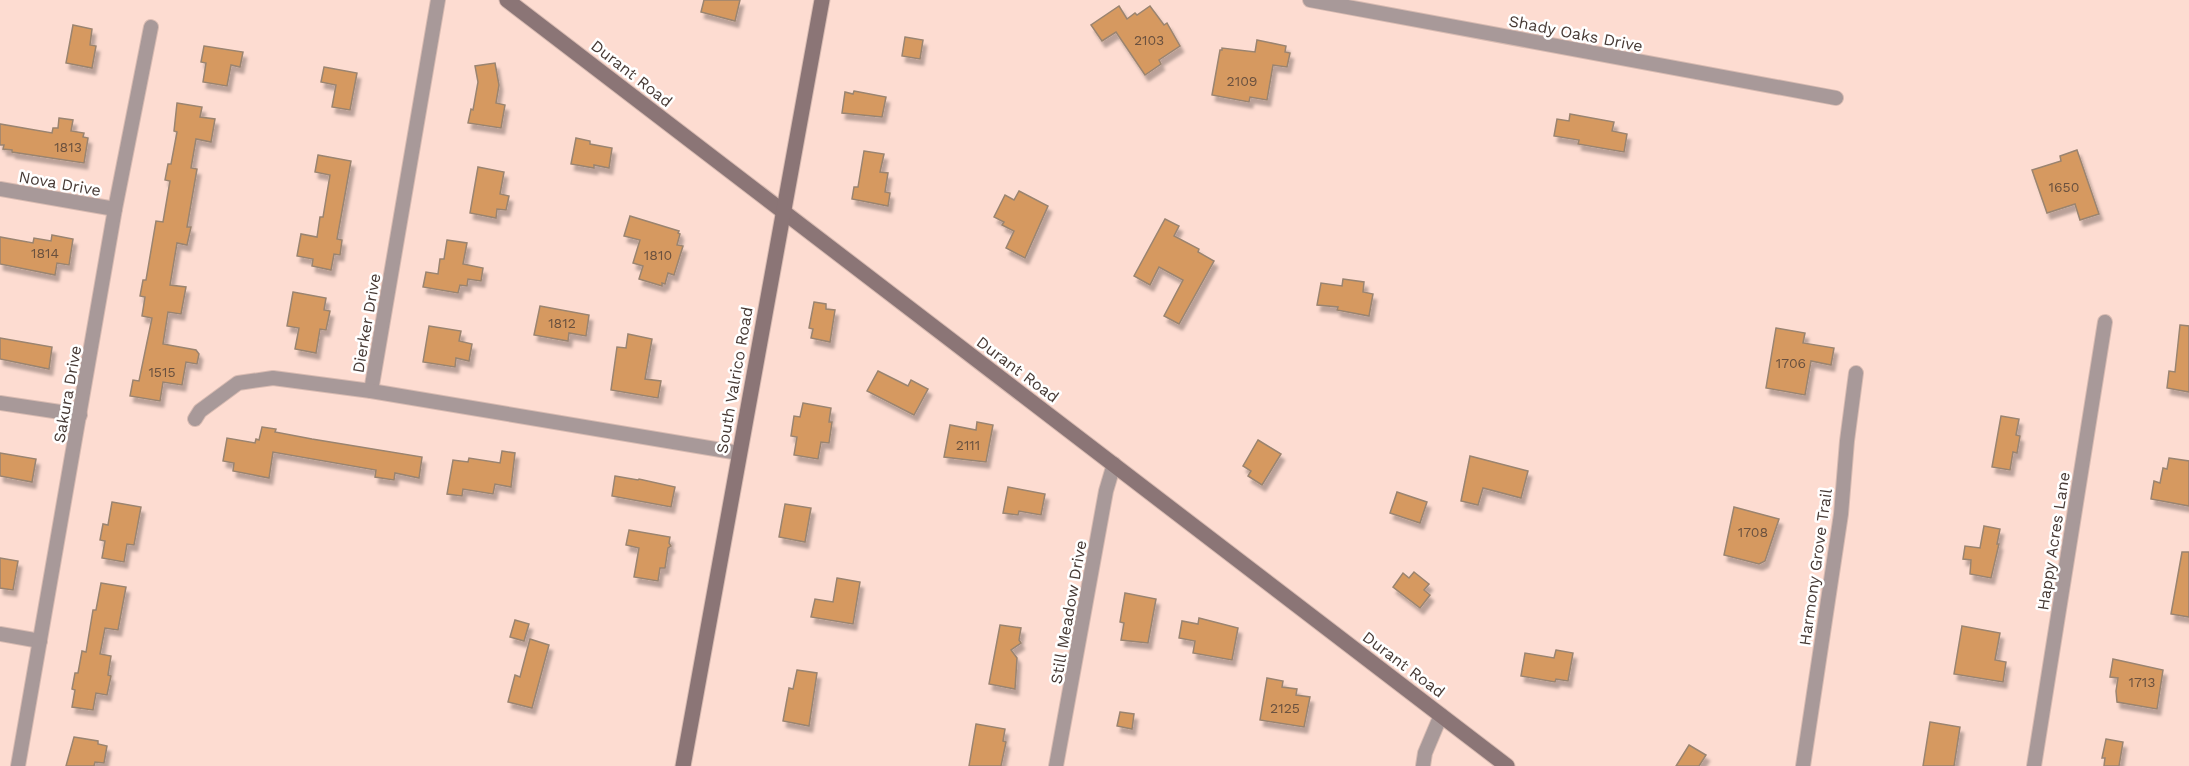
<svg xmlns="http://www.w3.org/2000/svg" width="2189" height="766" viewBox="0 0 2189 766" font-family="'Work Sans',sans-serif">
<defs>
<filter id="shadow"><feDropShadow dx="3.5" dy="6" stdDeviation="1.5" flood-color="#0004"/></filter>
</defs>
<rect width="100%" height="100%" fill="#fddcd1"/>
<g fill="#d69960" stroke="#9a8470" stroke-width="1.5" filter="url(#shadow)">
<polygon points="704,0 740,0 735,21 701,12"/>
<polygon points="1119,6 1127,19 1135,13 1137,15 1150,6 1164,25 1167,23 1180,46 1159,60 1161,64 1145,75 1116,32 1102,41 1091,25"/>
<polygon points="73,25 92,29 90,45 96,46 92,68 66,63"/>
<polygon points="905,37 923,40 920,59 902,56"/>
<polygon points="1257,40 1286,46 1285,52 1290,53 1287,67 1273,65 1267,100 1250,97 1249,102 1212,95 1220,50 1222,50 1222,48 1255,52"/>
<polygon points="204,46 243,52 240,67 231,65 227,86 203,82 206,63 201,62"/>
<polygon points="495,63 499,85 496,103 505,105 501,128 468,123 471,109 473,110 478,82 475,66"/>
<polygon points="324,67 357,73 350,110 332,107 336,85 321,82"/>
<polygon points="854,91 886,97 882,117 842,113 845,92 853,94"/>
<polygon points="177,103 202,107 200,117 215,119 211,142 196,139 191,168 197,169 187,227 191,227 187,245 177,243 170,285 186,287 181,314 168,312 163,344 196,350 199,354 197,364 186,362 182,385 163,382 160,401 130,396 133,380 139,381 152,318 142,316 145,297 140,296 143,280 146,280 156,221 163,222 170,181 165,180 168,164 171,164 177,132 174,131"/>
<polygon points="1570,114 1614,122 1612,131 1627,134 1624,152 1578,144 1579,140 1554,136 1557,119 1569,121"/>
<polygon points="59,118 73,120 71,131 84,133 83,137 88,138 84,163 12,152 12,150 3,149 4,145 0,145 0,124 52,133 53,128 58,128"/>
<polygon points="576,138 590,141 590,144 612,148 609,168 594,165 594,168 571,164"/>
<polygon points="2077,150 2099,214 2080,220 2075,204 2047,213 2032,170 2061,161 2060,156"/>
<polygon points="864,151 884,154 880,172 888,173 885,192 890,193 888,206 852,199 854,187 858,187"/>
<polygon points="318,155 351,161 337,239 342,240 340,255 334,254 331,270 312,266 313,259 297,256 301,234 317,237 320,217 323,217 330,175 315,172"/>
<polygon points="478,167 504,172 500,194 509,196 506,210 497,209 496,218 470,213"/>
<polygon points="1019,191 1048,206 1025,258 1006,248 1014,231 1002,225 1004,222 994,217 1005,195 1014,200"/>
<polygon points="630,216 679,231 678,233 680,234 677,245 683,246 674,275 668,273 665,284 662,283 662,286 639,279 643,266 633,263 640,240 624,236"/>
<polygon points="1165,219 1179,226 1174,236 1199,249 1198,252 1214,261 1179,324 1164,316 1183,280 1159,267 1150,285 1134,276"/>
<polygon points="52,235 73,239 69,265 57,263 55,275 0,264 0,237 33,243 34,238 51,241"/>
<polygon points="447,240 467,243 463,264 483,268 481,281 468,279 467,286 460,285 458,293 423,287 426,272 438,274 440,259 444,259"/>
<polygon points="1343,279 1364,282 1363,292 1373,294 1369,316 1337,310 1338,307 1317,305 1321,283 1342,286"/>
<polygon points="293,292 326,298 324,310 330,311 326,330 320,329 316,353 295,349 299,328 287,326"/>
<polygon points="814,302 826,304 826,309 835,310 830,342 811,338 813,329 809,328"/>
<polygon points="540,306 589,315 586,336 569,333 568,341 534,335"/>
<polygon points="2180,325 2189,326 2189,392 2167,388 2169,371 2175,372"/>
<polygon points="429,326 461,331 459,341 472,344 469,361 456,358 455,367 423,362"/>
<polygon points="1776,328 1805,333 1803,343 1834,348 1831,365 1811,361 1805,395 1766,388"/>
<polygon points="628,334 652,339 645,379 661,381 658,398 611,390 617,347 626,348"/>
<polygon points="0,338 52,347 49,369 0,359"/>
<polygon points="878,371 908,386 911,380 928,389 914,415 867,391"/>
<polygon points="803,403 831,408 829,422 832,422 829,443 821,442 818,459 794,455 797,437 791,436 794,416 800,417"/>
<polygon points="2001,416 2019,419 2016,435 2020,436 2017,453 2013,452 2010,470 1992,467"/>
<polygon points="977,422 993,425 986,462 944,457 950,425 976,430"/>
<polygon points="262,427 276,429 275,432 312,439 422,457 419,478 395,473 394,480 375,477 376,470 273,452 269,478 233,471 234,463 223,461 227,438 255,443 256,439 259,440"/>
<polygon points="1258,440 1281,454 1262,485 1248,476 1251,471 1243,466"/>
<polygon points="502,451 515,453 511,487 495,484 493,494 463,489 462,496 447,494 453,460 468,462 469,458 500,463"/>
<polygon points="0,453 36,459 32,482 0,476"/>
<polygon points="1470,456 1528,471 1521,498 1483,488 1478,505 1461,501"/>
<polygon points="2169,458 2189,461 2189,506 2151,499 2154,481 2160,483 2163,468 2167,469"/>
<polygon points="615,476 638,480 639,479 675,487 671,507 612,496"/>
<polygon points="1008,487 1045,494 1041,515 1019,511 1018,515 1003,513"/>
<polygon points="1397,492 1427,502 1420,523 1390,513"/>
<polygon points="112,502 141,507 134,545 127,544 124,562 102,558 105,541 100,540 103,524 108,525"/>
<polygon points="785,504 811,508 805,542 779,537"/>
<polygon points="1734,507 1779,519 1765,561 1759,564 1724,555"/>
<polygon points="1984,526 2000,529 1997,544 1999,544 1991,578 1970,574 1971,560 1963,559 1965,546 1980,548"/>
<polygon points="629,530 670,537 669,543 671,546 668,548 665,568 660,568 658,581 634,577 639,548 626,545"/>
<polygon points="2182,552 2189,552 2189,617 2171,614"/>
<polygon points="0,558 18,561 13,590 0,588"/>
<polygon points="1414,572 1429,584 1424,590 1430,595 1420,608 1393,587 1403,573 1409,578"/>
<polygon points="837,578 860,582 853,624 811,617 815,599 833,602"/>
<polygon points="101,583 126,587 118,630 105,628 100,654 111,656 108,675 111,676 107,695 96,693 93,710 72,707 75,690 72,689 75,673 78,673 82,651 86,652 93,610 96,610"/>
<polygon points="1125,593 1156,599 1148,643 1121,640 1124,623 1120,622"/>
<polygon points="1199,618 1238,628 1232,660 1193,653 1195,641 1179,638 1182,621 1198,624"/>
<polygon points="515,620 529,624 524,641 510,637"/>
<polygon points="1000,625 1021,628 1019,640 1021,643 1011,650 1017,658 1015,689 989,684"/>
<polygon points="1962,626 2000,633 1995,660 2006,662 2003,682 1954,674"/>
<polygon points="530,639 549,645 532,708 508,702 515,675 520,677"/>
<polygon points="1556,650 1573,653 1568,681 1556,679 1555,682 1521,676 1525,653 1554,658"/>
<polygon points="2113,659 2163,670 2157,709 2117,702 2116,691 2118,678 2110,677"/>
<polygon points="797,670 817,673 809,726 783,721 789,688 793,689"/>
<polygon points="1267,678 1283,681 1282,687 1297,689 1296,695 1310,697 1304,727 1260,720"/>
<polygon points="1120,712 1134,714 1132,729 1117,726"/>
<polygon points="1930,722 1960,727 1954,766 1923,766"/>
<polygon points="976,724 1005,729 1003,741 1006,742 1001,766 969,766"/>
<polygon points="74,737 98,741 98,744 107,746 104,763 95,762 94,766 66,766"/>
<polygon points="2106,739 2123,742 2119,766 2104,766 2105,758 2102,758"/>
<polygon points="1689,745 1706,755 1699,766 1676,766"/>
</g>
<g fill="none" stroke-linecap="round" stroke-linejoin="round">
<g stroke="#d8bbb2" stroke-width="16">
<g id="street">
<polyline points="1310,0 1836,98"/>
<polyline points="0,189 115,209"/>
<polyline points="371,391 438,0"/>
<polyline points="0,403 80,415"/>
<polyline points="195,419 200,411 238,383 273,378 371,391 739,453"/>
<polyline points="0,634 40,641"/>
<polyline points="18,766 115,209 151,27"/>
<polyline points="1056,766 1106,491 1114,464"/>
<polyline points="1423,766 1425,753 1441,715"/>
<polyline points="1803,766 1841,514 1847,441 1856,373"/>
<polyline points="2034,766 2105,322"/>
</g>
</g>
<g stroke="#d8bbb2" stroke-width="17">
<g id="secondary">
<polyline points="507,0 1507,766"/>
<polyline points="683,766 822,0"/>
</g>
</g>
<use href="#street" stroke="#a89999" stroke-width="14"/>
<use href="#secondary" stroke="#8b7576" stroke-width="15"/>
</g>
<g text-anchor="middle" stroke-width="5" stroke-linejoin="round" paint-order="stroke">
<g font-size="14" fill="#6a513f">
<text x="1149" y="45">2103</text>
<text x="1242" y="86">2109</text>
<text x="68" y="152">1813</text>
<text x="2064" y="192">1650</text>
<text x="45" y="258">1814</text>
<text x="658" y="260">1810</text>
<text x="562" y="328">1812</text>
<text x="1791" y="368">1706</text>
<text x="162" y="377">1515</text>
<text x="968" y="450">2111</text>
<text x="1753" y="537">1708</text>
<text x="2142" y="687">1713</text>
<text x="1285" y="713">2125</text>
</g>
<g font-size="16" fill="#463934" stroke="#fff">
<text transform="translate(1576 33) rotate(11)" y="6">Shady Oaks Drive</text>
<text transform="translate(632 73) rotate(38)" y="6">Durant Road</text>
<text transform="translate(60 183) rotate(10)" y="6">Nova Drive</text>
<text transform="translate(366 323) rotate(-80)" y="6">Dierker Drive</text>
<text transform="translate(1018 369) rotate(37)" y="6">Durant Road</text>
<text transform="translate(734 380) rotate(-80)" y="6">South Valrico Road</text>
<text transform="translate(67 394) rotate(-80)" y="6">Sakura Drive</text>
<text transform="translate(2053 541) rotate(-81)" y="6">Happy Acres Lane</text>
<text transform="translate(1815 567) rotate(-82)" y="6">Harmony Grove Trail</text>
<text transform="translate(1068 612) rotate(-80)" y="6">Still Meadow Drive</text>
<text transform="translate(1404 664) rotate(37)" y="6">Durant Road</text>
</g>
</g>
</svg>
